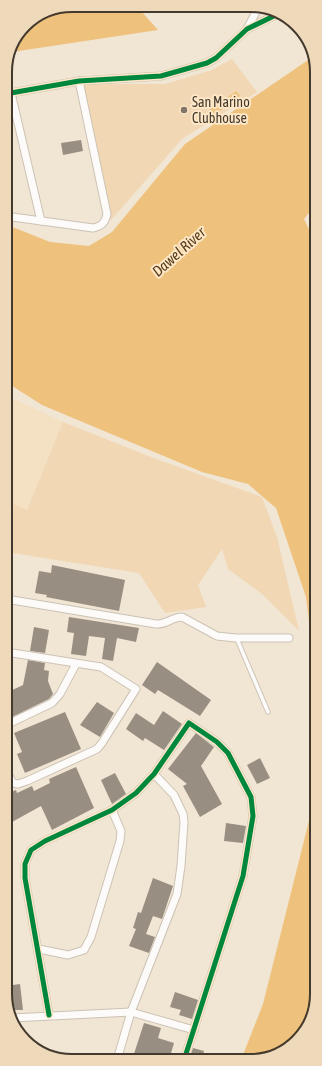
<svg xmlns="http://www.w3.org/2000/svg" width="322" height="1066" viewBox="0 0 322 1066" font-family="'Asap Condensed',sans-serif">
<rect width="100%" height="100%" fill="#f1e5d4"/>
<polygon fill="#f4e0c3" points="6,395 63,422 27,510 6,501"/>
<g fill="#f1d7b3">
<polygon points="232,59 257,92 182,139 111,220 83,84 165,84 212,70"/>
<polygon points="63,422 156,459 262,497 277,537 299,631 262,594 228,569 222,549 198,585 206,607 165,613 139,573 6,552 6,501 27,510"/>
</g>
<g fill="#eec17c">
<polygon points="145,8 141,11 158,30 12,52 25,24 46,10"/>
<polygon points="314,56 316,59 316,204 304,219 316,244 316,676 306,597 276,508 248,484 202,472 42,405 6,382 5,224 50,242 89,246 112,232 185,144"/>
<polygon points="236,91 240,96 214,115 208,107 215,102 218,105"/>
<polygon points="317,789 317,999 301,1038 263,1060 241,1060 263,1004"/>
</g>
<g fill="#988f82">
<polygon points="81,140 83,151 63,155 61,143"/>
<polygon points="52,565 125,580 119,611 46,597 47,595 35,593 39,571 51,573"/>
<polygon points="69,617 139,628 136,642 117,638 113,661 102,659 105,638 89,636 86,656 71,654 74,633 67,632"/>
<polygon points="34,627 49,630 45,653 30,651"/>
<polygon points="28,660 45,663 44,670 49,671 48,681 53,694 49,699 6,720 6,693 23,685"/>
<polygon points="157,662 211,700 200,716 158,690 155,694 142,685"/>
<polygon points="97,702 114,713 100,737 80,725"/>
<polygon points="163,711 182,724 164,750 145,738 143,741 126,729 136,713 154,725"/>
<polygon points="65,712 81,749 25,773 17,754 22,752 14,733"/>
<polygon points="196,733 214,747 201,766 222,804 200,817 183,786 187,784 168,769"/>
<polygon points="260,758 270,778 257,784 247,765"/>
<polygon points="76,767 94,808 52,830 41,806 12,822 10,817 6,819 6,785 8,785 11,792 16,790 17,793 32,786 34,791 50,783 49,779"/>
<polygon points="115,773 126,794 112,804 101,780"/>
<polygon points="226,823 246,826 243,843 224,841"/>
<polygon points="153,878 173,886 162,919 153,916 146,934 155,937 149,953 129,946 136,929 133,928 138,912 141,913"/>
<polygon points="20,984 23,1010 8,1010 6,986"/>
<polygon points="175,992 198,1000 192,1019 179,1015 181,1010 170,1007"/>
<polygon points="144,1023 161,1028 158,1038 174,1043 169,1060 132,1060"/>
<polygon points="193,1048 204,1051 202,1060 189,1060"/>
</g>
<g fill="none" stroke-linecap="round" stroke-linejoin="round">
<g stroke="#ccc3b5" stroke-width="5.5">
<polyline id="lane" points="237,639 268,712"/>
</g>
<g stroke="#ccc3b5" stroke-width="9">
<g id="street">
<polyline points="247,29 259,6"/>
<polyline points="11,93 41,221"/>
<polyline points="5,94 79,81 161,76 207,63 216,58 247,29 278,14"/>
<path d="M5,216L93,228C102,226 105,223 107,214L79,81"/>
<path d="M6,599L156,624C166,625 172,617 182,617L217,636L236,638H289"/>
<polyline points="6,652 101,667 136,689 102,743 97,749 27,781 18,784 13,783 10,778 6,780"/>
<polyline points="6,725 52,703 60,694 76,664"/>
<polyline points="6,769 10,778"/>
<polyline points="39,949 68,955 84,950 91,937 120,841 121,831 112,810"/>
<polyline points="49,1015 25,878 25,864 31,850 45,841 112,810 136,793 154,774 189,723 217,742 228,753 251,797 253,816 243,876 184,1060"/>
<polyline points="12,1018 131,1012 194,1030"/>
<polyline points="117,1060 131,1012 177,894 181,866 184,822 183,814 174,795 154,774"/>
</g>
</g>
<use href="#lane" stroke="#fdfbf9" stroke-width="3.5"/>
<use href="#street" stroke="#fdfbf9" stroke-width="7"/>
<g stroke="#fee7c7" stroke-width="8">
<g id="cycleway">
<polyline points="5,94 79,81 161,76 207,63 216,58 247,29 278,14"/>
<polyline points="49,1015 25,878 25,864 31,850 45,841 112,810 136,793 154,774 189,723 217,742 228,753 251,797 253,816 243,876 184,1060"/>
</g>
</g>
<use href="#cycleway" stroke="#00873e" stroke-width="5"/>
</g>
<circle fill="#807667" stroke="#fee7c7" stroke-width="1.5" cx="184" cy="110" r="4"/>
<g text-anchor="middle" stroke-width="4" stroke-linejoin="round" paint-order="stroke">
<g font-size="14" fill="#433a2d" stroke="#fee7c7" text-anchor="start">
<text x="192" y="107">San Marino<tspan x="192" dy="16">Clubhouse</tspan></text>
</g>
<g font-size="15" font-style="italic" fill="#553c17" stroke="#fee7c7">
<text transform="translate(179 252) rotate(-42)" y="5">Dawel River</text>
</g>
</g>
<path d="M0 0H322V1066H0ZM72 12H250A60 60 0 0 1 310 72V994A60 60 0 0 1 250 1054H72A60 60 0 0 1 12 994V72A60 60 0 0 1 72 12Z" fill="#efd9bb" fill-rule="evenodd"/>
<path fill="none" stroke="#433a2d" stroke-width="2" d="M72 12H250A60 60 0 0 1 310 72V994A60 60 0 0 1 250 1054H72A60 60 0 0 1 12 994V72A60 60 0 0 1 72 12Z"/>
</svg>
